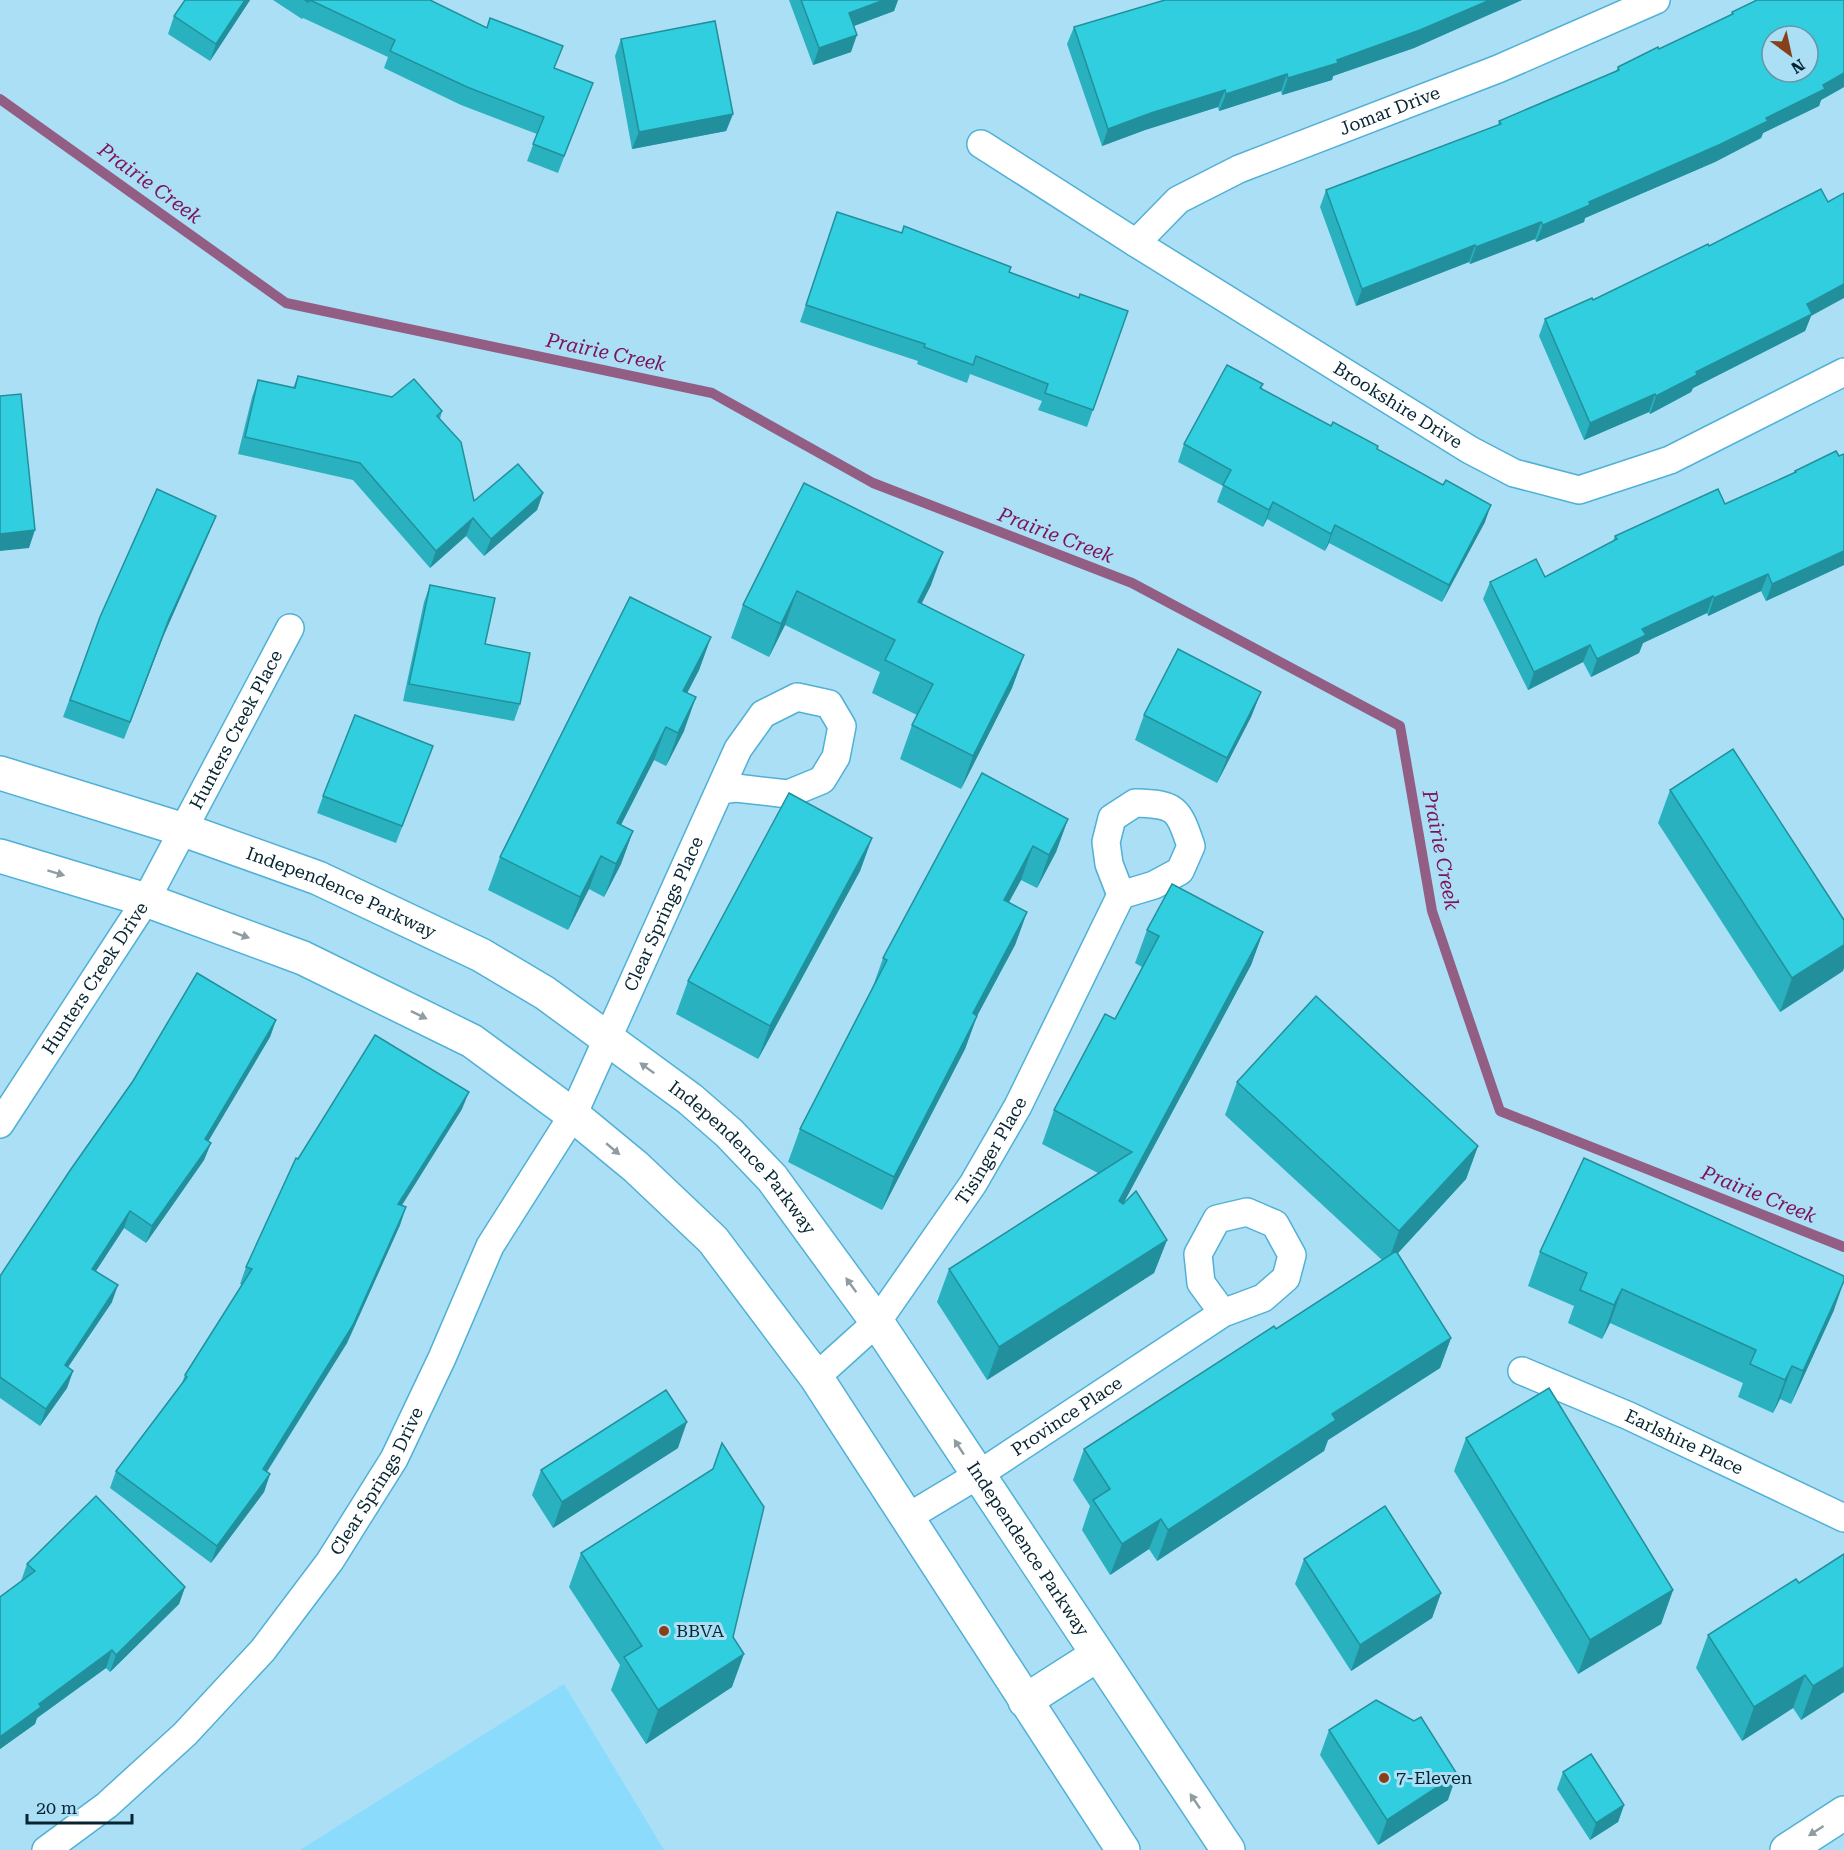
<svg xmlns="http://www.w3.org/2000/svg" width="1844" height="1850" viewBox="0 0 1844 1850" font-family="'Roboto Serif',serif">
<rect width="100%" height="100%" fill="#aadff5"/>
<polygon fill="#8bdbfc" points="564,1684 664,1850 300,1850"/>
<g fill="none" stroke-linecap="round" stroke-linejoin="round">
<polyline stroke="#925e84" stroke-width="10" points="0,99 286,303 712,393 873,483 1132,583 1400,726 1432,911 1500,1111 1844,1247"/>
<g stroke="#51b0d5" stroke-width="30">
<g id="street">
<path id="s1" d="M981,144L1136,243L1470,450L1514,473L1579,490L1670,460L1844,372"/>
<path id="s2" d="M1136,243L1178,200L1239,169L1498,69L1656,0"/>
<path d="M1135,803C1176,804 1178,808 1191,846L1180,871L1154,885L1121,895L1109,864L1106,842L1112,818Z"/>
<path id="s3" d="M0,1124L146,900L290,628"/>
<path id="s4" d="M1522,1371L1629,1416L1844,1518"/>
<path id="s5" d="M816,1377L877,1322L973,1184L1018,1106L1121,895"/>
<path id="s6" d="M908,1517L978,1475L1223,1313L1263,1298L1286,1278L1292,1255L1275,1224L1247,1212L1217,1219L1198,1254L1201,1283L1223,1313"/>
<path id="s7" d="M46,1850L107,1805L185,1734L263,1650L330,1561L394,1459L442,1358L490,1246L573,1115L738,749L763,714L797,697L829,704L842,726L836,757L822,780L788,794L736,788L720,790"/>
</g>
</g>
<g stroke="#51b0d5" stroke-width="36">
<g id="secondary">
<path id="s8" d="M0,773L184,830L318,878L481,955L545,993L690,1099L729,1133L772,1178L877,1322L1228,1850"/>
<polyline points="0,856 146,900 303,958 472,1041 573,1115 636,1167 713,1240 816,1377 1123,1850"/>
<polyline points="1025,1701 1097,1655"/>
<polyline points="1787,1850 1844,1813"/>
</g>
</g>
<use href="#street" stroke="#fff" stroke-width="27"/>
<use href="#secondary" stroke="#fff" stroke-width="33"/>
</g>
<g fill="#2ab1c0">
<polygon points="250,0 210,61 168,34 174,16"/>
<polygon points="273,0 430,0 430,1 554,68 586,100 558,173 527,161 537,134 461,105 384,68 388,57 303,18 302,19"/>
<polygon points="789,0 898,0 894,11 854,26 851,52 813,65"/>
<polygon points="1165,0 1522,0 1414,48 1333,76 1332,80 1282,95 1281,91 1219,111 1218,107 1145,130 1102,146 1067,44 1074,27"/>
<polygon points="1844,0 1844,87 1821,100 1819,106 1763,133 1761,138 1715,162 1585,218 1584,222 1536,242 1535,239 1470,264 1469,262 1356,306 1320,207 1326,190 1498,125 1499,121 1616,71 1618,67 1659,49 1731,14 1732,12"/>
<polygon points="621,39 733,114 726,131 632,149 615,56"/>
<polygon points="837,212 1009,272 1079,298 1128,311 1087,427 1038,410 1042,401 970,374 967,383 917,364 918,361 800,322"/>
<polygon points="1709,246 1811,316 1805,331 1693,388 1691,392 1650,414 1649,412 1584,440 1539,336 1545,319 1593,300"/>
<polygon points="298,376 442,411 440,419 474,501 543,493 537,510 484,556 466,536 430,568 353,480 238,454 252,397 258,380 293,388"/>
<polygon points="1263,384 1261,389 1331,426 1378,446 1377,449 1485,522 1442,602 1329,543 1325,551 1267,519 1263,527 1217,502 1223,486 1178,462 1184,444"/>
<polygon points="1844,454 1844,565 1766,601 1761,591 1708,616 1707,613 1643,643 1639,653 1591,677 1583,662 1528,690 1483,599 1490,582 1545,577 1613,541 1615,536 1725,504 1794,473 1795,471"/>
<polygon points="804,483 931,585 921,603 1024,655 1012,688 961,789 900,759 912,725 917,715 872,693 880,672 785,625 769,657 731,638 743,605"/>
<polygon points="216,516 209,533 163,637 124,739 63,717 100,617"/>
<polygon points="430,585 485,644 520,704 514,721 403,701 424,602"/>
<polygon points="711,637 699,670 687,693 684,731 666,766 654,760 621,825 633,831 621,864 604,897 589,889 568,930 488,890 500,857"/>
<polygon points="1261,692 1251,717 1217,783 1135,740 1144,715"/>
<polygon points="427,763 396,843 317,813 323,796"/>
<polygon points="1670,790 1843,971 1780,1012 1658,823"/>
<polygon points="1068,819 1056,852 1037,888 1021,880 1009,902 1027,912 1015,945 977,1016 965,1049 882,1210 788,1162 800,1129 871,992 883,958"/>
<polygon points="872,838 860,871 758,1059 676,1014 688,981"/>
<polygon points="1147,930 1263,932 1251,965 1123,1204 1167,1240 1154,1273 987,1380 937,1302 949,1269 1098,1173 1042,1144 1054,1110 1115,1019 1142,967 1135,963"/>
<polygon points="276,1020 270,1037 208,1141 211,1143 204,1160 146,1243 124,1228 96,1271 112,1302 68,1367 73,1371 67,1388 40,1426 0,1398 0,1276"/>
<polygon points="1237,1082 1478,1146 1466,1179 1398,1253 1451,1338 1440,1368 1328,1440 1324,1451 1157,1561 1149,1549 1110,1575 1082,1530 1090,1506 1073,1480 1084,1449 1276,1329 1382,1260 1225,1115"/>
<polygon points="462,1109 402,1205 406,1207 400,1225 347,1343 267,1472 270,1474 264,1492 211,1563 110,1488 116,1471 182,1383 185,1375 242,1285 240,1284 246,1267"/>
<polygon points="1540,1252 1834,1310 1791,1404 1780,1399 1773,1413 1738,1397 1743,1383 1610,1323 1602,1339 1568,1323 1574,1306 1528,1286"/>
<polygon points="1466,1438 1673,1590 1661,1624 1578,1674 1454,1471"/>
<polygon points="678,1448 553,1528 532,1495 541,1470"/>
<polygon points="581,1553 733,1637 732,1687 646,1744 611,1690 620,1665 569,1587"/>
<polygon points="1844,1554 1844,1692 1801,1720 1793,1708 1742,1741 1696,1668 1708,1635 1799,1583"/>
<polygon points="1304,1559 1441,1593 1432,1618 1351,1671 1295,1584"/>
<polygon points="27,1564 185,1587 179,1604 110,1672 106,1668 37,1718 35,1724 0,1749 0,1597 21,1581"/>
<polygon points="1329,1730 1448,1800 1378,1845 1320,1755"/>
<polygon points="1563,1772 1624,1805 1618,1822 1590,1840 1557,1789"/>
</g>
<g fill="#22909c">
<polygon points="245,0 250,0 210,61 216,44"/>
<polygon points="884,0 898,0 894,11 843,30 849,13"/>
<polygon points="1490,0 1522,0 1414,48 1333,76 1332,80 1282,95 1288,78"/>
<polygon points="857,35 851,52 813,65 819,48"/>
<polygon points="1844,73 1844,87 1821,100 1819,106 1763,133 1761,138 1715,162 1585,218 1584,222 1536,242 1543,225 1766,118"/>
<polygon points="1287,74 1281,91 1219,111 1226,94"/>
<polygon points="1225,90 1218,107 1145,130 1102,146 1108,129 1151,113"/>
<polygon points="733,114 726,131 632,149 639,132"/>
<polygon points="1541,222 1535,239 1470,264 1476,247"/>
<polygon points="1475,245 1469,262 1356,306 1362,289"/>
<polygon points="1844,284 1844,298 1811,316 1805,331 1693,388 1691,392 1650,414 1656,396 1807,304"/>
<polygon points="1655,394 1649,412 1584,440 1590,423"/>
<polygon points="543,493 537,510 484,556 491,539"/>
<polygon points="1273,502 1267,519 1263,527 1269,510"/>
<polygon points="1491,505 1485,522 1442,602 1449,585"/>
<polygon points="216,516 209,533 163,637 124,739 169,619"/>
<polygon points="473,518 466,536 430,568 436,551"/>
<polygon points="1335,525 1329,543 1325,551 1331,534"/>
<polygon points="35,530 29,548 0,551 0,534"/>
<polygon points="1844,551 1844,565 1766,601 1772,584"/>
<polygon points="943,552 931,585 906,635 918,602"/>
<polygon points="1768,574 1761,591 1708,616 1714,598"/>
<polygon points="797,591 785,625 769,657 781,624"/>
<polygon points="1713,596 1707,613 1643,643 1639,653 1591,677 1597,659 1642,629"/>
<polygon points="711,637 699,670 671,724 683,691"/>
<polygon points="1590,645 1583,662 1528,690 1534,672"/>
<polygon points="1024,655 1012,688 961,789 973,756"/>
<polygon points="1261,692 1251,717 1217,783 1227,758"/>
<polygon points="696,697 684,731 666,766 678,733"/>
<polygon points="666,727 654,760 605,856 617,823"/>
<polygon points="1068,819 1056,852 1037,888 1049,855"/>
<polygon points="633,831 621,864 604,897 616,864"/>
<polygon points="872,838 860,871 758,1059 770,1026"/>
<polygon points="1033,846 1021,880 992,933 1004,900"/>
<polygon points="601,856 589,889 568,930 580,897"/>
<polygon points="1027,912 1015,945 977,1016 965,1049 882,1210 894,1177 973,1013"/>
<polygon points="1263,932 1251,965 1107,1234 1119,1201"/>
<polygon points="1844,945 1844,968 1843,971 1780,1012 1792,978"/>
<polygon points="276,1020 270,1037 199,1157 205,1139"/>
<polygon points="469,1092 462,1109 392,1221 398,1204"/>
<polygon points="211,1143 204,1160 146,1243 152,1226"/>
<polygon points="1478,1146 1466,1179 1387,1265 1399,1231"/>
<polygon points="406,1207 400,1225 347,1343 257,1487 263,1469"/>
<polygon points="130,1211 124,1228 86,1286 92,1269"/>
<polygon points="1167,1240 1154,1273 987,1380 999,1347"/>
<polygon points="1844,1281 1834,1310 1791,1404 1803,1371"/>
<polygon points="118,1285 112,1302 58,1382 65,1365"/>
<polygon points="1622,1289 1610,1323 1602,1339 1614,1305"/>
<polygon points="1451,1338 1440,1368 1328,1440 1324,1451 1157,1561 1168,1530 1332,1414"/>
<polygon points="1792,1366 1780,1399 1773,1413 1785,1380"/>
<polygon points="73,1371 67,1388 40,1426 46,1409"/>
<polygon points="687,1422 678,1448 553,1528 562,1502"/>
<polygon points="270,1474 264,1492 211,1563 217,1546"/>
<polygon points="1161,1519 1149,1549 1110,1575 1122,1544"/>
<polygon points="185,1587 179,1604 110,1672 116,1655"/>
<polygon points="1673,1590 1661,1624 1578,1674 1590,1640"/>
<polygon points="1441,1593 1432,1618 1351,1671 1360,1645"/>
<polygon points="112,1650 106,1668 37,1718 35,1724 0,1749 0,1737 39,1704"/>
<polygon points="744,1654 732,1687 646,1744 658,1710"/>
<polygon points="1844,1667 1844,1692 1801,1720 1813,1686"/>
<polygon points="1805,1675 1793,1708 1742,1741 1754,1707"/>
<polygon points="1457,1774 1448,1800 1378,1845 1387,1820"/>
<polygon points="1624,1805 1618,1822 1590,1840 1596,1823"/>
</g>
<g fill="#31cedf" stroke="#22909c" stroke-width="1.5" fill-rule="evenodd">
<polygon points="185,0 245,0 216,44 174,16"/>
<polygon points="305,0 430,0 487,28 490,18 563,46 554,68 593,83 564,156 533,144 544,117 467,87 390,51 395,40 310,0 308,2"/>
<polygon points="801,0 884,0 849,13 857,35 819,48"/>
<polygon points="1165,0 1490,0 1420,30 1337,60 1338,63 1288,78 1287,74 1226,94 1225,90 1151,113 1108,129 1074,27"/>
<path d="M1757,0H1844V73L1823,85L1825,89L1766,118L1768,121L1721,144L1589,202L1590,205L1543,225L1541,222L1476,247L1475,245L1362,289L1326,190L1501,124L1499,121L1619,70L1618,67L1658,47L1659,49L1733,14L1732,12ZM1772,36H1808V72H1772Z"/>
<polygon points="715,21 733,114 639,132 621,39"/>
<polygon points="1821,189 1828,202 1844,193 1844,284 1807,304 1812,314 1696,372 1697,375 1656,396 1655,394 1590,423 1545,319 1592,298 1593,300 1708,244 1709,246"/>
<polygon points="837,212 902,233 904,226 1011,267 1009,272 1079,298 1080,294 1128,311 1093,410 1045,393 1048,384 976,356 973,365 924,347 925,344 806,305"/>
<polygon points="1227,365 1263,384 1260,388 1331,426 1333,422 1378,446 1377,449 1443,485 1446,480 1491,505 1449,585 1335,525 1331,534 1273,502 1269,510 1223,485 1231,470 1184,444"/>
<polygon points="298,376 392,397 414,379 442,411 437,416 461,442 474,501 518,464 543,493 491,539 473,518 436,551 360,463 245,437 258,380 295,388"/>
<polygon points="21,394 35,530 0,534 0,396"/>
<polygon points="1836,451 1839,456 1844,454 1844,551 1772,584 1768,574 1714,598 1713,596 1642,629 1646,635 1597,659 1590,645 1534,672 1490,582 1536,559 1545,577 1617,539 1615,536 1718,489 1725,504 1796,472 1795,471"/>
<polygon points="804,483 943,552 918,602 1024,655 973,756 912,725 933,684 885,660 895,640 797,591 781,624 743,605"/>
<polygon points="157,489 216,516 169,619 130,722 70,700 100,617"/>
<polygon points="430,585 495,598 485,644 530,653 520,704 409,684"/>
<polygon points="630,597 711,637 683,691 696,697 678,733 666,727 617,823 633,831 616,864 601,856 580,897 500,857"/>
<polygon points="1178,649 1261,692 1227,758 1144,715"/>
<polygon points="355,715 433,746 402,826 323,796"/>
<polygon points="1733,749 1844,920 1844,945 1792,978 1670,790"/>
<polygon points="982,773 1068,819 1049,855 1033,846 1004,900 1027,912 973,1013 977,1016 894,1177 800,1129 887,960 883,958"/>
<polygon points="789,793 872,838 770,1026 688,981"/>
<polygon points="1172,884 1263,932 1119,1201 1123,1204 1136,1191 1167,1240 999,1347 949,1269 1132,1152 1054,1110 1105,1014 1115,1019 1159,936 1147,930"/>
<polygon points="197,973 276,1020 205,1139 211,1143 152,1226 130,1211 92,1269 118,1285 65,1365 73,1371 46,1409 0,1377 0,1276 71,1169 133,1081"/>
<polygon points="1316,996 1478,1146 1399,1231 1237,1082"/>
<polygon points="375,1035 469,1092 398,1204 406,1207 353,1325 263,1469 270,1474 217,1546 116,1471 187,1377 185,1375 252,1269 246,1267 296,1158 298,1159"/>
<polygon points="1584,1158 1844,1276 1844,1281 1803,1371 1792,1366 1785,1380 1750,1364 1756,1350 1622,1289 1614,1305 1580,1290 1587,1273 1540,1252"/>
<polygon points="1396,1251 1451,1338 1332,1414 1336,1420 1168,1530 1161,1519 1122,1544 1093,1500 1110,1489 1084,1449 1274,1326 1276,1329"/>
<polygon points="1549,1388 1673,1590 1590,1640 1466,1438"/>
<polygon points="666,1390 687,1422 562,1502 541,1470"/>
<polygon points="722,1443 764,1507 733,1637 744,1654 658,1710 624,1657 642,1646 581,1553 713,1469"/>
<polygon points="96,1496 185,1587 116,1655 112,1650 39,1704 41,1707 0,1737 0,1597 35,1571 27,1564"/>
<polygon points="1385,1506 1441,1593 1360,1645 1304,1559"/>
<polygon points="1844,1554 1844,1667 1813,1686 1805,1675 1754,1707 1708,1635 1796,1579 1799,1583"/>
<polygon points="1376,1700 1414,1721 1421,1717 1457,1774 1387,1820 1329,1730"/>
<polygon points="1591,1754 1624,1805 1596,1823 1563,1772"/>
</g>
<defs><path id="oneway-solid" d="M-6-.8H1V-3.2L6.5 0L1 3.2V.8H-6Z" transform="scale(1.5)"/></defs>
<g fill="#8f9da2">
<use href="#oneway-solid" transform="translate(56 873) rotate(17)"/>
<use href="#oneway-solid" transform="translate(241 935) rotate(20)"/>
<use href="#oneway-solid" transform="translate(419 1015) rotate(26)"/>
<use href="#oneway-solid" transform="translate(647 1068) rotate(-144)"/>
<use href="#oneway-solid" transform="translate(613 1149) rotate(40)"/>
<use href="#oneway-solid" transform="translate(851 1285) rotate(-126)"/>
<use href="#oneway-solid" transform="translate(959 1447) rotate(-123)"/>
<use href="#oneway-solid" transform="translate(1195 1801) rotate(-124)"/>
<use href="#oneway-solid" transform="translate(1816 1831) rotate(147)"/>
</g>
<g fill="#86411a" stroke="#aadff5" stroke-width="2">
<circle cx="664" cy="1631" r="6"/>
<circle cx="1384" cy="1778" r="6"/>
</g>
<g text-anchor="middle" stroke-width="6" stroke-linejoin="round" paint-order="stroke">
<g font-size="18" fill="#062531" stroke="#aadff5">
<text dy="6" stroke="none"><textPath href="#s2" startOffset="290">Jomar Drive</textPath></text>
<text dy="6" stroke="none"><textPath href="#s1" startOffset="492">Brookshire Drive</textPath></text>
<text dy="6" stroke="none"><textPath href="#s3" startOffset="460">Hunters Creek Place</textPath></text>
<text dy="6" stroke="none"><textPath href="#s8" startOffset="362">Independence Parkway</textPath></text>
<text dy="6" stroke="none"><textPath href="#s7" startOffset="1137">Clear Springs Place</textPath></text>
<text dy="6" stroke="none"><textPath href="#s3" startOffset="174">Hunters Creek Drive</textPath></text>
<text dy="6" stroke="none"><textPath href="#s5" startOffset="288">Tisinger Place</textPath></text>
<text dy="6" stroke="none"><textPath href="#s8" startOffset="848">Independence Parkway</textPath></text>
<text dy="6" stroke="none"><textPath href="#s6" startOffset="188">Province Place</textPath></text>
<text dy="6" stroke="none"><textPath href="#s4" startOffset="177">Earlshire Place</textPath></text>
<text dy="6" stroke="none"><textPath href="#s7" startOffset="500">Clear Springs Drive</textPath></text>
<text dy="6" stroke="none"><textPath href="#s8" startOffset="1334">Independence Parkway</textPath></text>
</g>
<g font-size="18" fill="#062531" stroke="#aadff5" text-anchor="start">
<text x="676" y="1637">BBVA</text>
<text x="1396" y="1784">7-Eleven</text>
</g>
<g font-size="20" font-style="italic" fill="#7d1258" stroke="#aadff5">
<text transform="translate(150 183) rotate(36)" y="7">Prairie Creek</text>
<text transform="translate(606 352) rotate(12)" y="7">Prairie Creek</text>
<text transform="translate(1056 535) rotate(21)" y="7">Prairie Creek</text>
<text transform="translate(1441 850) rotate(79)" y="7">Prairie Creek</text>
<text transform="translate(1759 1194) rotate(22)" y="7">Prairie Creek</text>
</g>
</g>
<g transform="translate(1790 54) rotate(147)"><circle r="28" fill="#aadff5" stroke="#6895a7" stroke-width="1.5"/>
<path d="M0-4.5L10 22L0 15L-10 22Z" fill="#86411a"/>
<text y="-9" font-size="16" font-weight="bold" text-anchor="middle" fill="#062531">N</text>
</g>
<path d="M27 1814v9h105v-9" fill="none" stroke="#062531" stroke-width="3"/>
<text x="36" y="1814" font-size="18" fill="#062531" stroke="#aadff5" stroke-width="4.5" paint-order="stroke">20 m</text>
</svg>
